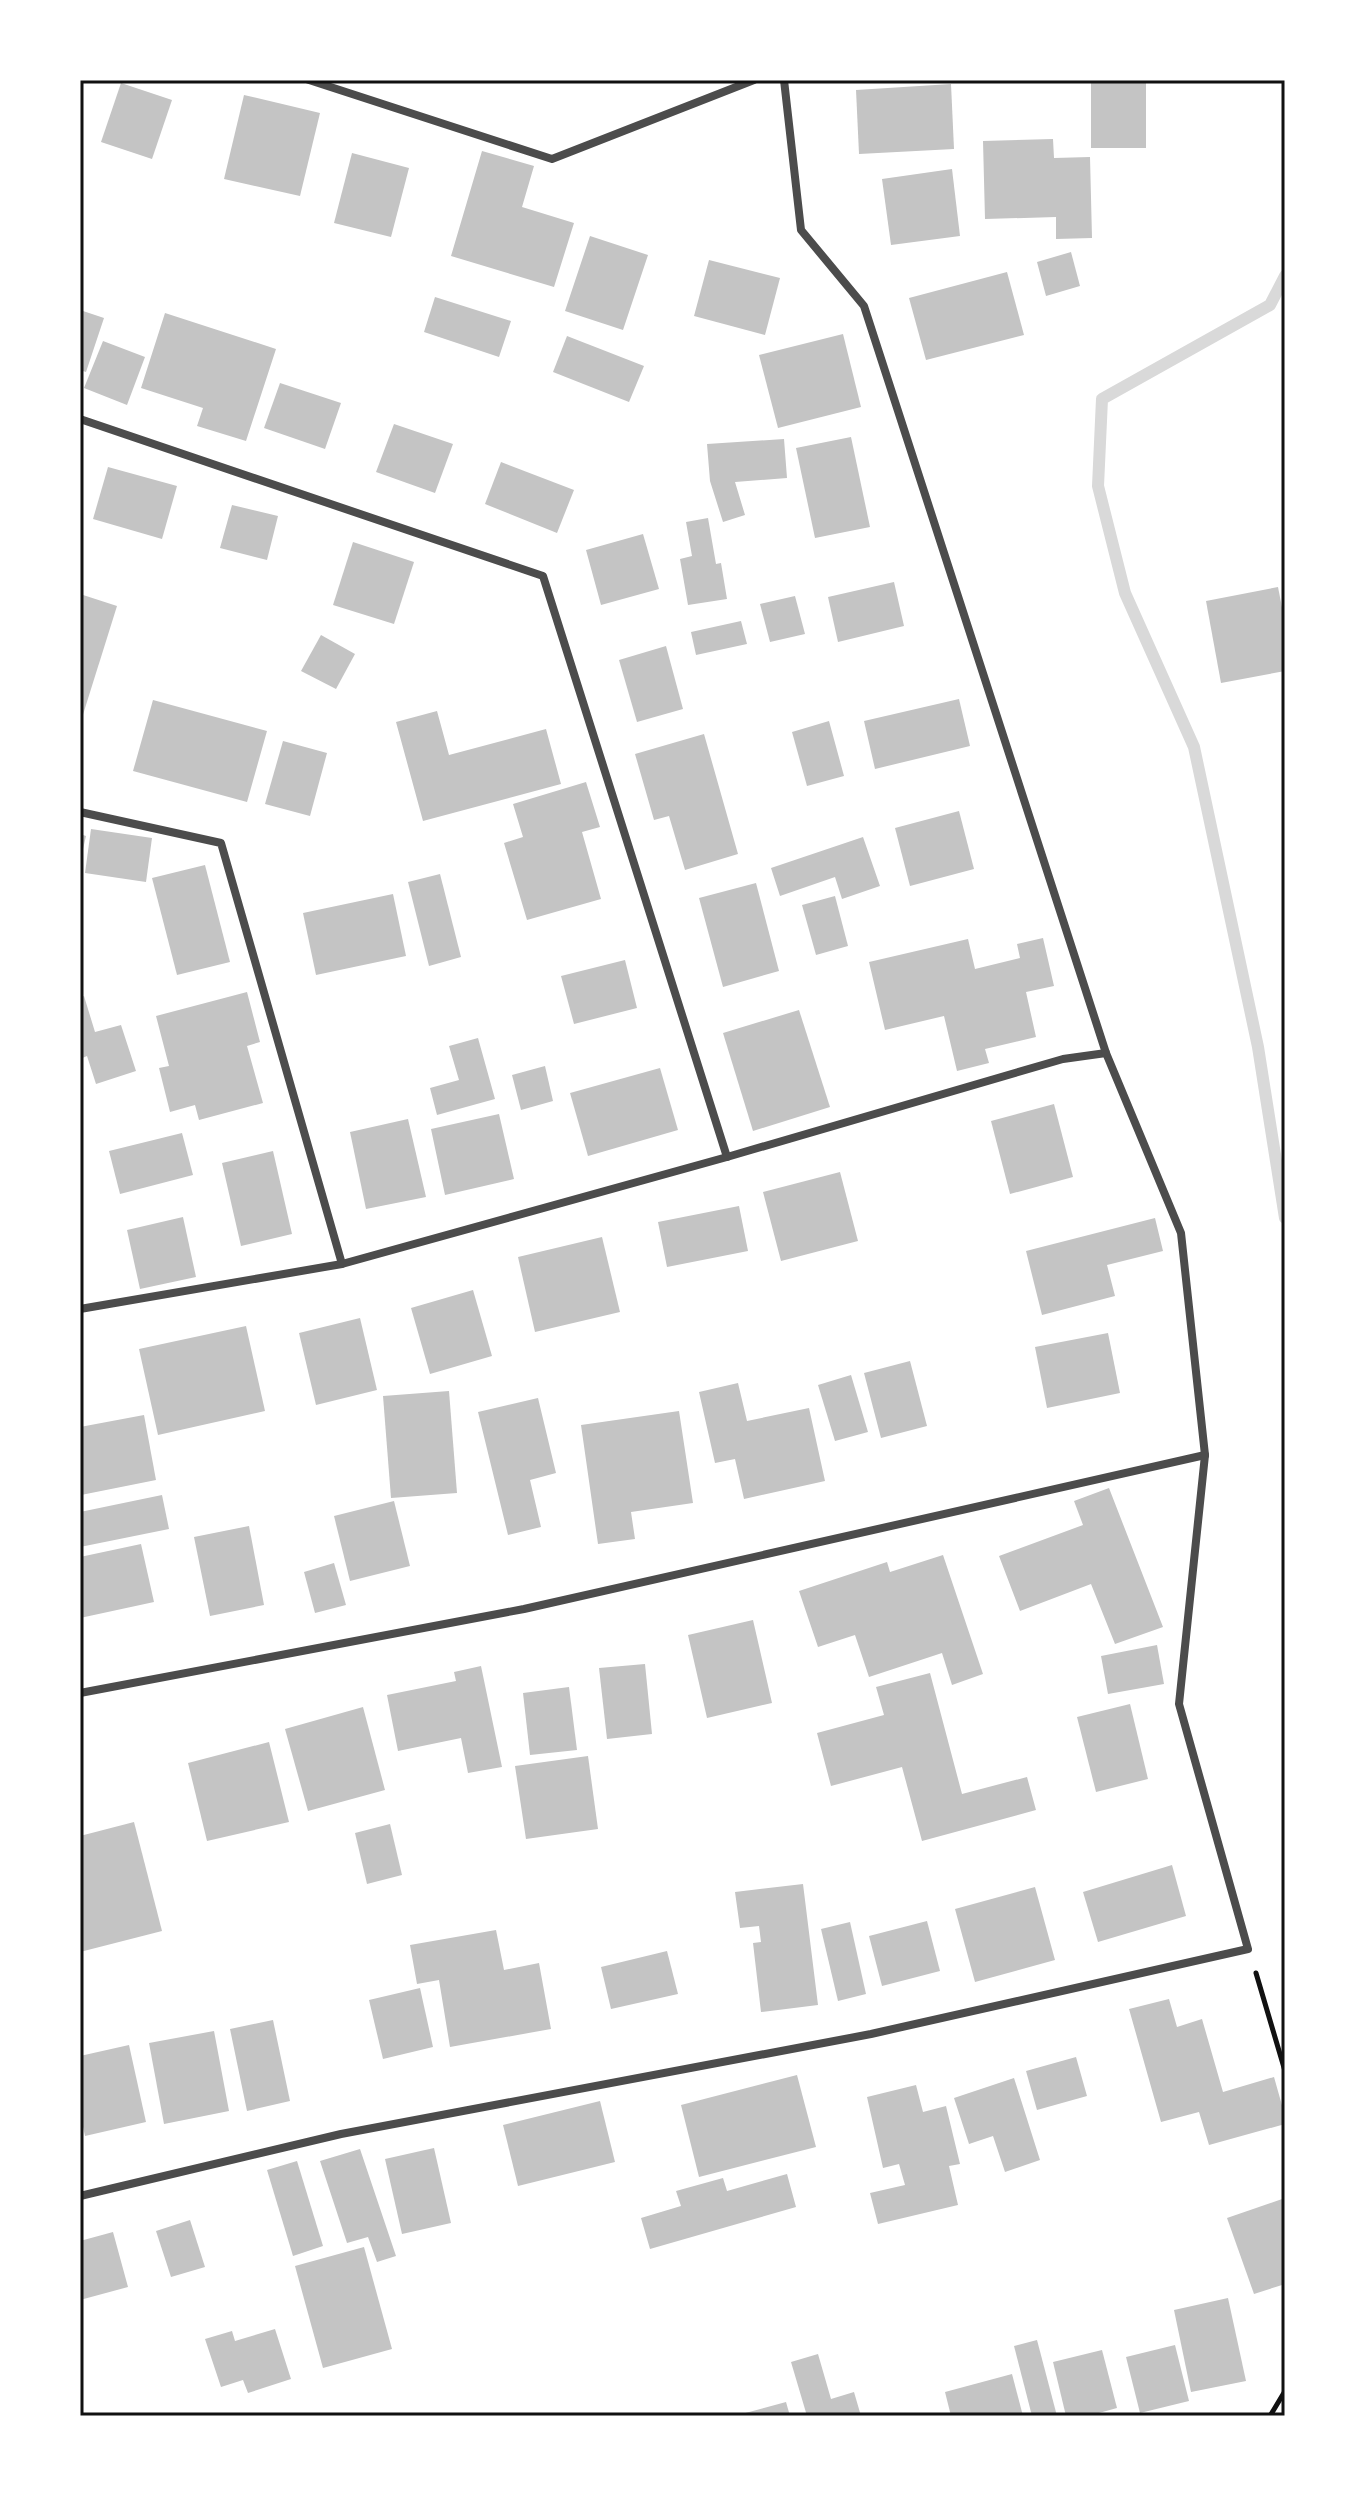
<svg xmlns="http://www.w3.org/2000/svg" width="1365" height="2496" viewBox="0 0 1365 2496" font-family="'Alegreya Sans',sans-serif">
<rect width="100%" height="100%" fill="#fff"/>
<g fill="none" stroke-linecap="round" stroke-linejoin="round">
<polyline stroke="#d9d9d9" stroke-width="12" points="1285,276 1270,305 1102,399 1098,486 1125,593 1194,747 1258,1047 1285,1218"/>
</g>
<g fill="#c4c4c4">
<rect x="1091" y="80" width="55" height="68"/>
<polygon points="121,83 172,100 152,159 101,142"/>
<polygon points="951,84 954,149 859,154 856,90"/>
<polygon points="244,95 320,113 300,196 224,179"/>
<polygon points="1053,139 1054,158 1090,157 1092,238 1056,239 1056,217 985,219 983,141"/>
<polygon points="482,151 534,166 522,207 574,223 554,287 451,256"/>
<polygon points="352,153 409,168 391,237 334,223"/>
<polygon points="952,169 960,236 891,245 882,179"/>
<polygon points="590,236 648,255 623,330 565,311"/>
<polygon points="1071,252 1080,286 1046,296 1037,262"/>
<polygon points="709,260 780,278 765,335 694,316"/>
<polygon points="1007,272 1024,335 926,360 909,298"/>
<polygon points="435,297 511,321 499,357 424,332"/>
<polygon points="80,310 104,318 86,372 80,370"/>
<polygon points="165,313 276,349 246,441 197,426 203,408 141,388"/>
<polygon points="843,334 861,407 778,428 759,355"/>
<polygon points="567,336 644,366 629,402 553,372"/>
<polygon points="103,341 145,357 127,405 84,388"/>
<polygon points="280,383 341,403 325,449 264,428"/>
<polygon points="394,424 453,444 435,493 376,472"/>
<polygon points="851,437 870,527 815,538 796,448"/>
<polygon points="784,439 787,478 735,482 745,515 723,522 710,481 707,444"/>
<polygon points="501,462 574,490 557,533 485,504"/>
<polygon points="108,467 177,486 162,539 93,519"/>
<polygon points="232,505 278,516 267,560 220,548"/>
<polygon points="708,518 716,564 721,563 727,599 688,605 680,559 692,556 686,522"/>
<polygon points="643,534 659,589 601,605 586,550"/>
<polygon points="353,542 414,562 394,624 333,605"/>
<polygon points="894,582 904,626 838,642 828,597"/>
<polygon points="1278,587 1285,623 1285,671 1221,683 1206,601"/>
<polygon points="80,594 117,606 81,721 80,721"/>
<polygon points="795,596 805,634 770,642 760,604"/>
<polygon points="741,621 747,644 696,655 691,632"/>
<polygon points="321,635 355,654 336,689 301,671"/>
<polygon points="666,646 683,709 637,722 619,660"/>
<polygon points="959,699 970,746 875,769 864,721"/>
<polygon points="153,700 267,731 247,802 133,771"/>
<polygon points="437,711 449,755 546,729 561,784 423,821 396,722"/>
<polygon points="829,721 844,776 807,786 792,732"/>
<polygon points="704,734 738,854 685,870 669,816 654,820 635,754"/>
<polygon points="283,741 327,753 310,816 265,804"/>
<polygon points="586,782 600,827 582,832 601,899 527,920 504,843 523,837 513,804"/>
<polygon points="959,811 974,869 910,886 895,828"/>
<polygon points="91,829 152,838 146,882 85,873"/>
<polygon points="80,834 86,836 81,858 80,858"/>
<polygon points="863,837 880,886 842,899 835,877 780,896 771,868"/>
<polygon points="205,865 230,962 177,975 152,878"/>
<polygon points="440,874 461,957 429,966 408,882"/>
<polygon points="756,883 779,971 723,987 699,898"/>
<polygon points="393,894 406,956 316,975 303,913"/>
<polygon points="835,896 848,946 816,955 802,905"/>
<polygon points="1043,938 1054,986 1026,992 1036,1037 985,1049 989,1063 957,1071 944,1016 885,1030 869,962 968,939 975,969 1020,958 1017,944"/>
<polygon points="625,960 637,1008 574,1024 561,976"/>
<polygon points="247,992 260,1042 247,1046 263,1103 199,1120 195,1105 170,1112 159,1068 169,1066 156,1016"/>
<polygon points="84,996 95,1032 121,1025 136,1071 96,1084 87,1056 80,1059 80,998"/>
<polygon points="799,1010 830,1107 753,1131 723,1033"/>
<polygon points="478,1038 495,1099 437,1115 430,1088 459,1080 449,1046"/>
<polygon points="545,1066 553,1101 521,1110 512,1075"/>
<polygon points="660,1068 678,1130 588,1156 570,1093"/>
<polygon points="1054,1104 1073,1177 1010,1194 991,1121"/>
<polygon points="499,1114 514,1179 445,1195 431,1129"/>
<polygon points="408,1119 426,1197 366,1209 350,1132"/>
<polygon points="182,1133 193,1175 120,1194 109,1151"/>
<polygon points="273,1151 292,1234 241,1246 222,1163"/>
<polygon points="840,1172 858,1241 781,1261 763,1192"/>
<polygon points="739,1206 748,1251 667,1267 658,1222"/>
<polygon points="183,1217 196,1277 140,1289 127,1230"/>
<polygon points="1155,1218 1163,1251 1107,1265 1115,1296 1042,1315 1026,1251"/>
<polygon points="602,1237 620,1312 535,1332 518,1257"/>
<polygon points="473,1290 492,1356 430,1374 411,1308"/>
<polygon points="360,1318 377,1390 316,1405 299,1333"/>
<polygon points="246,1326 265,1411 158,1435 139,1349"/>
<polygon points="1108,1333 1120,1393 1047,1408 1035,1347"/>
<polygon points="910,1361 927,1426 881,1438 864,1373"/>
<polygon points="851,1375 868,1432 835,1441 818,1385"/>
<polygon points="738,1383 747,1421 809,1408 825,1481 744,1499 735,1459 715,1463 699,1392"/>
<polygon points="449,1391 457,1493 391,1498 383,1396"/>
<polygon points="538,1398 556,1473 530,1480 541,1527 508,1535 478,1412"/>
<polygon points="679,1411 693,1503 631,1512 635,1539 598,1544 581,1425"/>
<polygon points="144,1415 156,1480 81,1495 80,1427"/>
<polygon points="1109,1488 1163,1627 1115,1644 1091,1584 1020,1611 999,1556 1083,1525 1074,1501"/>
<polygon points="162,1495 169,1529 80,1547 80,1512"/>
<polygon points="394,1501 410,1566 350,1581 334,1516"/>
<polygon points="249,1526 264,1605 210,1616 194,1537"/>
<polygon points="141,1544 154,1602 80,1618 80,1557"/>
<polygon points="943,1555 983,1674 952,1685 942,1653 869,1677 855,1635 818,1647 799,1591 887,1562 890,1572"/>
<polygon points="334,1563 346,1605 315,1613 304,1572"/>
<polygon points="753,1620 772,1703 707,1718 688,1635"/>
<polygon points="1157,1645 1164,1684 1108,1694 1101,1656"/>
<polygon points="645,1664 652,1734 607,1739 599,1668"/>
<polygon points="481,1666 502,1767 468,1773 461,1738 398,1751 387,1695 456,1681 454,1672"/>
<polygon points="930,1673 962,1794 1027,1777 1036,1810 922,1841 902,1767 831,1786 817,1733 884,1715 876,1687"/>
<polygon points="569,1687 577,1750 530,1755 523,1693"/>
<polygon points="1130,1704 1148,1779 1096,1792 1077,1717"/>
<polygon points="363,1707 385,1790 308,1811 285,1729"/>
<polygon points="269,1742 289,1822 207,1841 188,1763"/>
<polygon points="588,1756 598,1829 526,1839 515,1766"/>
<polygon points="134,1822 162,1931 80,1952 80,1836"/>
<polygon points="390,1824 402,1875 367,1884 355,1833"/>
<polygon points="1172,1865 1186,1916 1098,1942 1083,1892"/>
<polygon points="803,1884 818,2005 761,2012 753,1943 761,1942 759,1926 740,1928 735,1892"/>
<polygon points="1035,1887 1055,1960 975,1982 955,1909"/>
<polygon points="927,1921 940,1971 882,1986 869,1936"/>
<polygon points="850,1922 866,1994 838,2001 821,1929"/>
<polygon points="496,1930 504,1970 539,1963 551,2029 450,2047 439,1980 417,1984 410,1945"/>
<polygon points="667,1951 678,1994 611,2009 601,1967"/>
<polygon points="420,1988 433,2047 383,2059 369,2000"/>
<polygon points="1169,1999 1177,2027 1202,2019 1223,2092 1274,2077 1285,2116 1285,2124 1209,2145 1199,2112 1161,2122 1129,2009"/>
<polygon points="273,2020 290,2101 247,2111 230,2029"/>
<polygon points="214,2031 229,2111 164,2124 149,2043"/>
<polygon points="129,2045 146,2122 85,2136 80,2113 80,2056"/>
<polygon points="1076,2057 1087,2096 1037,2110 1026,2071"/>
<polygon points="797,2075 816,2147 699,2177 681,2105"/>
<polygon points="1014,2078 1040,2160 1005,2172 993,2136 969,2144 954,2098"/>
<polygon points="916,2085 923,2112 946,2106 960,2164 949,2166 958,2205 878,2224 870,2193 905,2185 899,2164 883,2168 867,2097"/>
<polygon points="600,2101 615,2162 518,2186 503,2125"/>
<polygon points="434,2148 451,2223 402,2234 385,2159"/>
<polygon points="360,2149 396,2256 377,2262 368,2237 347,2243 320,2161"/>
<polygon points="297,2161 323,2246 293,2256 267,2170"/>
<polygon points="787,2174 796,2207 650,2249 641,2218 681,2206 676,2191 723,2178 727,2191"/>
<polygon points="1285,2198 1285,2284 1254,2294 1227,2218"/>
<polygon points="190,2220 205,2267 171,2277 156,2231"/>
<polygon points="113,2232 128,2287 80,2300 80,2241"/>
<polygon points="364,2247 392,2349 323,2368 295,2266"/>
<polygon points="1228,2298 1246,2381 1191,2392 1174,2310"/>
<polygon points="275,2329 291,2379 248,2393 243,2380 221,2387 205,2339 232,2331 235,2341"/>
<polygon points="1037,2340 1057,2416 1032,2416 1014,2346"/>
<polygon points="1175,2345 1189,2401 1140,2413 1126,2357"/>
<polygon points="1102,2350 1117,2408 1088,2416 1066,2416 1053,2362"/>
<polygon points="818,2354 831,2399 854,2392 861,2416 807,2416 791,2362"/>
<polygon points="1012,2374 1023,2416 951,2416 945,2392"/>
<polygon points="786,2402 790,2416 738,2416 738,2415"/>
</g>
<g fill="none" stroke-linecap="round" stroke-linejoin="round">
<g stroke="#111" stroke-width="5">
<polyline points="1256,1973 1285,2071"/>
<polyline points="1270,2416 1285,2391"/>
</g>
<g stroke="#4c4c4c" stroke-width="8">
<polyline points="309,80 552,159 754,80"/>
<polyline points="80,419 543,576 727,1157"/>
<polyline points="80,812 221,843 342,1264"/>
<polyline points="80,1309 342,1264 727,1157 1063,1059 1106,1053"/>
<polyline points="80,1693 524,1609 1205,1455"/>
<polyline points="80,2196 341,2134 871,2034 1248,1949 1179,1704 1205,1455 1181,1233 1106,1053 864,306 801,230 784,80"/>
</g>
</g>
<rect width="1365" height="2496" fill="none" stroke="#ffffff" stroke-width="164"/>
<rect x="82" y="82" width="1201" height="2332" fill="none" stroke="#111" stroke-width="3"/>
</svg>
